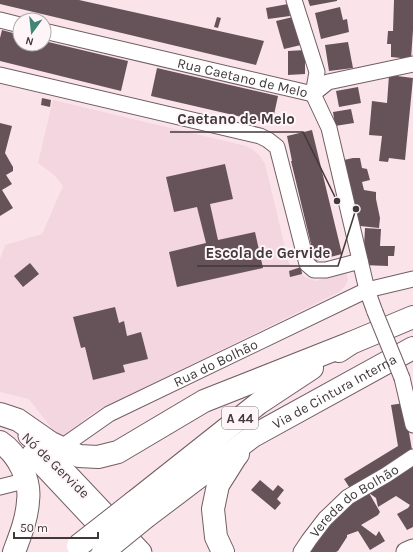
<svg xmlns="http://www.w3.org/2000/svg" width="413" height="552" viewBox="0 0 413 552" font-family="Karla,sans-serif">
<rect width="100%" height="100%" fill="#fae4ea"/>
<polygon fill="#f3d6df" points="53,100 246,146 252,149 260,156 265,164 289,264 301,267 303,276 315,281 346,272 348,280 346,285 339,292 94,412 60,439 29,399 0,392 0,259 5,245 42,234 63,186 54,175 38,163"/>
<g fill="#665359">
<polygon points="0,0 79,0 264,41 256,65 0,4"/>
<polygon points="308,0 337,0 337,1 310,6"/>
<polygon points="394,0 413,0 413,30 411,59 391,57 391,44 387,44 388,31 393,31"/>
<polygon points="288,4 290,16 268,19 266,8"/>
<polygon points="340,7 343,20 347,19 349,32 321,39 315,13"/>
<polygon points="217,17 221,18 218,28 214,27"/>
<polygon points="293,17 301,45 284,49 276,21"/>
<polygon points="2,30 20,35 20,44 44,44 44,41 128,61 121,91 0,61 0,38"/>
<polygon points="348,42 353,68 329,71 325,45"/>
<polygon points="305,50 305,74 288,75 288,51"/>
<polygon points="157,68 278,96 272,124 151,96"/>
<polygon points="389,75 413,78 405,160 389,158 388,162 379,161 382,136 369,135 372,101 387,103"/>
<polygon points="358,87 361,103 339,107 336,91"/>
<polygon points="42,98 51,100 50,107 41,105"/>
<polygon points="351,109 354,123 335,126 333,112"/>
<polygon points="0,123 12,126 5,153 13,167 13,171 6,175 12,184 2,190 13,208 0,216"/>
<polygon points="312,130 342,254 315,261 291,161 292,161 287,136"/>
<polygon points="353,158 360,158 362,168 367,169 370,180 362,182 364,190 376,192 376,199 380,218 379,228 360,226 344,160"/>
<polygon points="225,164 233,199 210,204 218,240 255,232 263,268 177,287 169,252 206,243 197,207 174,212 166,177"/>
<polygon points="365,228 381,229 380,246 395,246 394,256 388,256 388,266 363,265"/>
<polygon points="30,263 39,274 23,287 14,276"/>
<polygon points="301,267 302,274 290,277 289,271"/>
<polygon points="115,307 119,323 124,321 127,336 141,332 148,359 123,365 125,372 93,380 85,347 81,348 73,317"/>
<polygon points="404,403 413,456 353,493 344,479 398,446 391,405"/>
<polygon points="413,465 413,527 407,530 397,514 408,508 410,505 396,496 378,507 376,498 369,493 380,512 378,515 361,525 376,536 379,531 385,541 370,550 358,531 347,535 347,537 338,551 336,552 306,552 335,511"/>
<polygon points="260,480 273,491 278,485 284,490 277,499 281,503 275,510 251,490"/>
</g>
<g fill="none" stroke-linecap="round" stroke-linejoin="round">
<g stroke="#715e64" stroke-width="17">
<g id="minor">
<polyline points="294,0 317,72 313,94"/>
<polyline points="0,20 20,25"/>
<path id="s1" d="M44,31L313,94"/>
<polyline points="0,75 260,136 268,140 277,147 307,264 314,270 326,270 360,261"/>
<polyline points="313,94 329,128 367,290 375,312"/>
<polyline points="313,94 328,82 413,64"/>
<polyline points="402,378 413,425"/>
<path id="s2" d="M69,442L109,414L367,290L413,279"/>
<polyline points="0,487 20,482"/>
<path id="s3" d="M301,552L309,540L325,519L348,497L386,475L413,457"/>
</g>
</g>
<g stroke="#715e64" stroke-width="21">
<g id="major">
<polyline points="28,436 37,443 58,463 142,552"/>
<polyline points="31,454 123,552"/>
<polyline points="406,552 413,549"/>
</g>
</g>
<g stroke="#715e64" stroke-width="24">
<g id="highway">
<polyline points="339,351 351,343 413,317"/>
<polyline points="0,414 18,420 51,443 79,456 98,457 118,452 204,401 351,343"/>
<path d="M0,442C18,454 31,480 28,501C27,519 20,536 14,552"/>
<polyline points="134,502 259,403 312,368"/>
<path id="s4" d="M146,517L253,436L413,348"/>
<polyline points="223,552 216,537 213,509 218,485 235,458 238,454"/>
</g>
</g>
<use href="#minor" stroke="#fff" stroke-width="15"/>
<use href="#major" stroke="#fff" stroke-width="19"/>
<use href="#highway" stroke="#fff" stroke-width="22"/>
<g stroke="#715e64" stroke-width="17" stroke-linecap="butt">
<polyline id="minor-bridge" points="375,312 402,378"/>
</g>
<g stroke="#715e64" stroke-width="24" stroke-linecap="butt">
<g id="highway-bridge">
<polyline points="78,546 134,502"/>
<polyline points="103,552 146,517"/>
</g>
</g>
<use href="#minor-bridge" stroke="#fff" stroke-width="15"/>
<use href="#highway-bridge" stroke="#fff" stroke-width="22"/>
</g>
<g text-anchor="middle" stroke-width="4" stroke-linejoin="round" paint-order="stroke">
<rect fill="#fef5f8" stroke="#7a7174" stroke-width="1" x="222" y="407" width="36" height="22" rx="3"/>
<g font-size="13" font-weight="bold" fill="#41383b">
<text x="240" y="423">A 44</text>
</g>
<g font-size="14" fill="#41383b" stroke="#fef5f8">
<text dy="5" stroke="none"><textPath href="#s1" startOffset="204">Rua Caetano de Melo</textPath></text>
<text dy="5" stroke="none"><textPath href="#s2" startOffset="167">Rua do Bolhão</textPath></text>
<text dy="5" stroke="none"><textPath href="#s4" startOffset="227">Via de Cintura Interna</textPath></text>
<text transform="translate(56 465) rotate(44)" y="5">Nó de Gervide</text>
<text dy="5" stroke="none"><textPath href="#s3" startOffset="75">Vereda do Bolhão</textPath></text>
</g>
</g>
<path fill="none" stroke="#41383b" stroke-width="1.5" d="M337 201L303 132H170M356 209L338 266H197"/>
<g fill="#41383b" stroke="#fef5f8" stroke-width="1.5">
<circle cx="337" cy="201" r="4"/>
<circle cx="356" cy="209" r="4"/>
</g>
<g font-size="15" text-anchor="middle" font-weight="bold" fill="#41383b" stroke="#fef5f8" stroke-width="4" stroke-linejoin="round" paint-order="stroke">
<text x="236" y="124">Caetano de Melo</text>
<text x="268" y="258">Escola de Gervide</text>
</g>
<g transform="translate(32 32) rotate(195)"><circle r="19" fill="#fef5f8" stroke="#b2a9ac"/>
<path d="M0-3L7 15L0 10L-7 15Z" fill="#428576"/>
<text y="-6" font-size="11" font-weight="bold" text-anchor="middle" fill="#41383b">N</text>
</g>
<path d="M14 532v6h84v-6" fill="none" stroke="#41383b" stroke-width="2"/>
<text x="20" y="532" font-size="12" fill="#41383b" stroke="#fef5f8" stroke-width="3" paint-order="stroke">50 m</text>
</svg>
